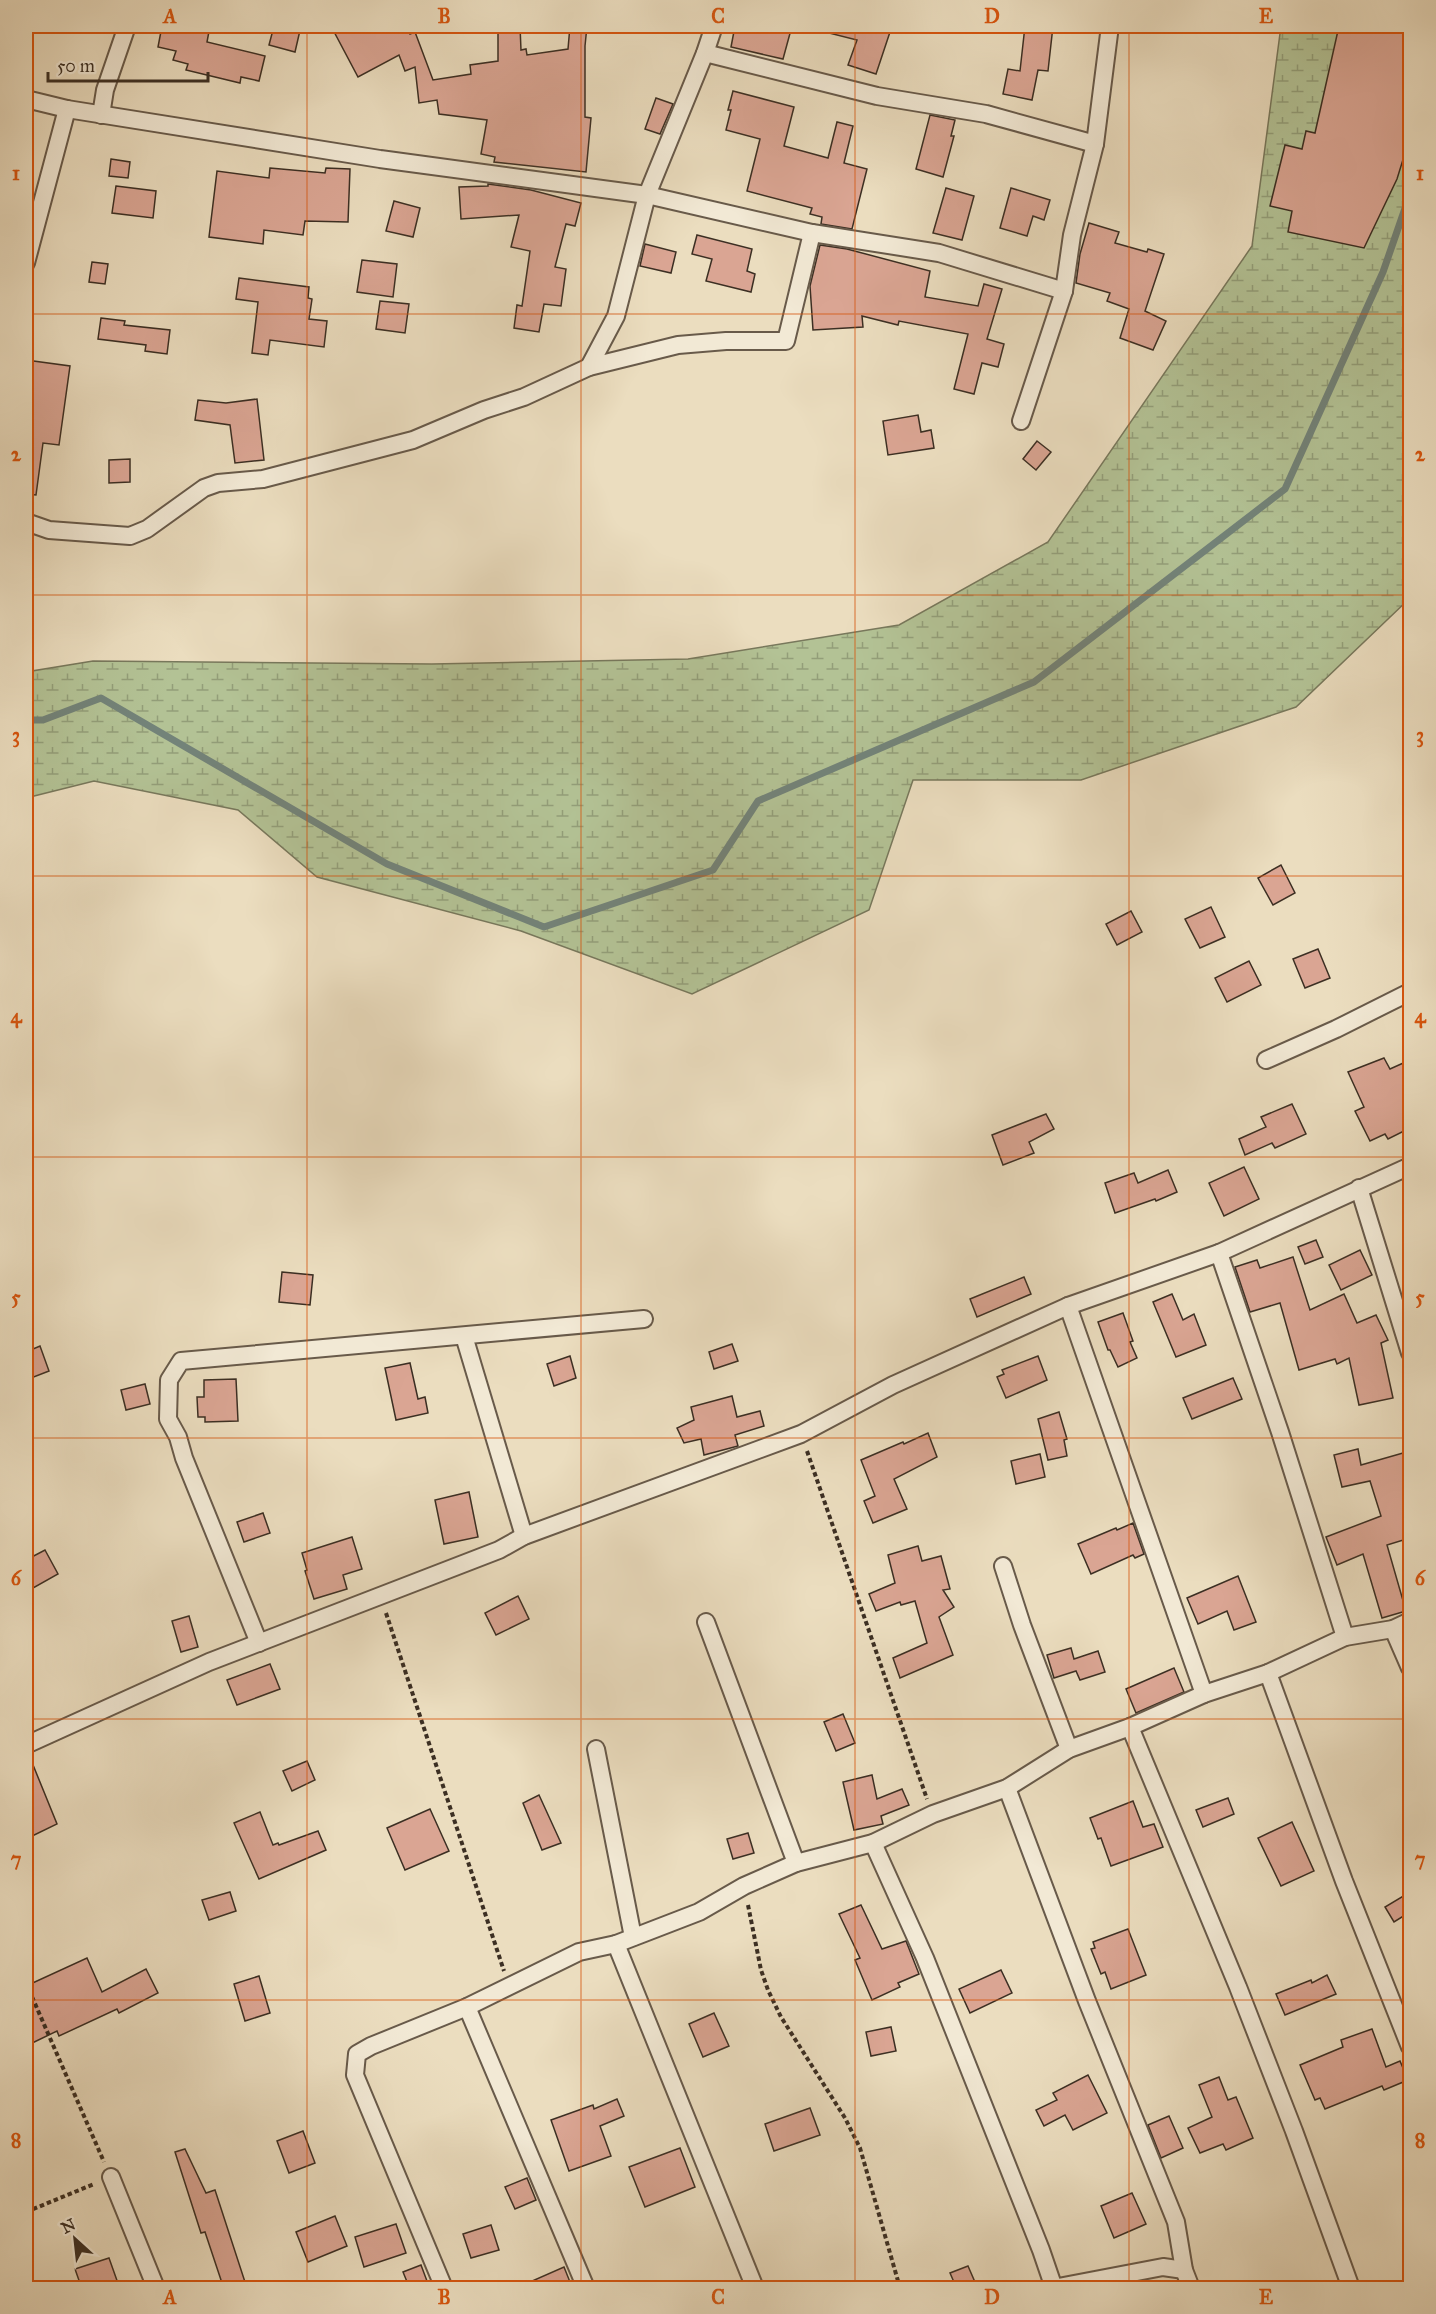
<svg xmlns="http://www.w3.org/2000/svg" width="1436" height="2314" viewBox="0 0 1436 2314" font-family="'IM FELL Great Primer',serif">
<defs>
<pattern id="wetland-marsh" width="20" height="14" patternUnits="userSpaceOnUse" patternTransform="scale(1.5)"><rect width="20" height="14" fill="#b3c295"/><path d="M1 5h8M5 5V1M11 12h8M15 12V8" fill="none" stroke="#939e79"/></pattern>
</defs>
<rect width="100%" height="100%" fill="#ebddbf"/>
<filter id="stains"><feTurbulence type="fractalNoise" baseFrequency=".00333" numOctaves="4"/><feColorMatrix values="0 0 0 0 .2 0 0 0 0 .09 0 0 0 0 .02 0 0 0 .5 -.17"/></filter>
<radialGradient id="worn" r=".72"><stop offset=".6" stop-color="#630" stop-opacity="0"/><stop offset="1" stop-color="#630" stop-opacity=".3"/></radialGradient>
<polygon fill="url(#wetland-marsh)" stroke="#78785c" stroke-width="1.5" points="1281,26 1410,26 1410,598 1296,707 1081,780 913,780 869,910 692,994 521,931 317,877 238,810 94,781 26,798 26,672 93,661 432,664 688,659 899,625 1048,542 1252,246"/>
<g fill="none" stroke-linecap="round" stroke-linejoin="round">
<polyline stroke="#738379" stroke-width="7" points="26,720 43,720 101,698 387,864 544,927 713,870 758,801 1034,682 1285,489 1383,272 1410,194"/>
</g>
<g fill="#daa593" stroke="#3c2f23" stroke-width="1.5">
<polygon points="162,26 210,26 207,42 265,56 259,81 241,77 240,83 186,70 188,64 173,60 176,51 158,47"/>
<polygon points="274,26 301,26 295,52 269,45"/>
<polygon points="331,26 406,26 410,34 415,32 433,80 471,74 470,65 498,61 498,26 520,26 521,50 526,49 527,55 568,49 570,26 587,26 585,46 585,117 591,118 586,172 494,162 495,157 481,154 487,120 439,114 437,100 419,103 415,67 405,71 399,55 358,77"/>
<polygon points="735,26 792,26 783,59 731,47"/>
<polygon points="826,26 892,26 876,74 848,65 857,40 825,32"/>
<polygon points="1025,26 1053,26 1048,71 1038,70 1032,100 1003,94 1008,69 1020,71"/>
<polygon points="1339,26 1410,26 1410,137 1397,179 1364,248 1288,232 1292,211 1270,206 1285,145 1302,149 1306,131 1315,133"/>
<polygon points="733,91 794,107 784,146 828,158 837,122 853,126 844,163 867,169 852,229 821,224 822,217 810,214 812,208 747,191 760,139 726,130 731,110 728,110"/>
<polygon points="656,98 673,104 660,134 645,129"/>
<polygon points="930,115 955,120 951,136 954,136 943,177 916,169"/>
<polygon points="111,159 130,162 128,178 109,176"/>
<polygon points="270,168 325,173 326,168 350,169 348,222 305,221 303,235 264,230 263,244 209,237 217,171 269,178"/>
<polygon points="488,184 531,190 581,203 575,226 566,224 555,267 566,269 561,306 544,304 539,332 514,328 517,305 522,306 530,251 511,247 519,215 461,219 459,187 488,186"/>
<polygon points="116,186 156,191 153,218 112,213"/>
<polygon points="946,188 974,196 962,240 933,233"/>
<polygon points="1011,188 1050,200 1044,220 1033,216 1027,236 1000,228"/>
<polygon points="394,201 420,208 413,237 386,231"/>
<polygon points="1089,223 1119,232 1115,243 1147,252 1148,249 1164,254 1145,311 1166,321 1153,350 1120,338 1129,309 1107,301 1110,293 1076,283 1080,254"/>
<polygon points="697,235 752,249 747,271 755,274 751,292 706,281 712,259 692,254"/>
<polygon points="645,244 676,252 671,273 640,266"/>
<polygon points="820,245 847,249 930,271 925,297 978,306 984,284 1002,289 987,339 1004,344 998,367 982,363 974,394 954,389 968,334 899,321 898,325 862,316 863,327 813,330 810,286"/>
<polygon points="362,260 397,264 393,297 357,292"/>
<polygon points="92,262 108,264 105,284 89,282"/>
<polygon points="239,278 309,287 308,298 312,299 309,319 327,321 324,347 270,340 268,355 252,353 258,302 236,299"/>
<polygon points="380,301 409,304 405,333 376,329"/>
<polygon points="101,318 125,321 124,325 170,330 167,354 145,351 146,345 98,339"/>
<polygon points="26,360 70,366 59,445 43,443 36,495 26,494"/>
<polygon points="257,399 264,460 235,463 230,425 195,420 198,400 226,403"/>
<polygon points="918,415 921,432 931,430 934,448 888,455 883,421"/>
<polygon points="1037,441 1051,452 1036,470 1023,459"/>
<polygon points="130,459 130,482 109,483 109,460"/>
<polygon points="1281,865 1295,893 1273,905 1258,878"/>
<polygon points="1211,907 1225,937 1200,948 1185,919"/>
<polygon points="1131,911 1142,932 1117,945 1106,924"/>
<polygon points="1318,949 1330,978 1305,988 1293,959"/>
<polygon points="1249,961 1261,985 1227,1002 1215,978"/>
<polygon points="1384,1058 1390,1069 1410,1060 1410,1128 1388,1139 1385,1134 1370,1141 1355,1111 1364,1107 1348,1072"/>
<polygon points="1292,1104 1306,1134 1275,1148 1272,1143 1245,1155 1239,1139 1266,1127 1261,1117"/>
<polygon points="1046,1114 1054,1129 1029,1142 1034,1153 1003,1165 992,1135"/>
<polygon points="1244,1167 1259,1199 1224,1216 1209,1183"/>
<polygon points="1168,1170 1177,1192 1156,1201 1155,1199 1115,1213 1105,1183 1134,1173 1138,1183"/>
<polygon points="1316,1240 1323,1257 1305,1264 1298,1247"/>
<polygon points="1360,1250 1372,1275 1341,1290 1329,1265"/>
<polygon points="1293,1257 1310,1310 1344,1294 1357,1323 1376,1315 1388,1340 1381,1343 1393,1398 1359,1405 1349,1358 1337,1364 1335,1359 1299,1370 1280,1303 1250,1312 1235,1267 1257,1260 1260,1268"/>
<polygon points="282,1272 313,1275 310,1305 279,1302"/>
<polygon points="1024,1277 1031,1294 977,1317 970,1299"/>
<polygon points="1172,1294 1183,1320 1194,1314 1206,1345 1176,1357 1153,1302"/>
<polygon points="1123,1313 1133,1341 1130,1342 1137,1358 1118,1367 1110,1350 1108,1350 1098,1322"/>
<polygon points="732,1344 738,1361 714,1369 709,1352"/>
<polygon points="40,1346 49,1371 26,1380 26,1352"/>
<polygon points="570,1356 576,1378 554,1386 547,1364"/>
<polygon points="1038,1356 1047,1380 1006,1398 997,1377 1004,1374 1002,1370"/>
<polygon points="410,1363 418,1399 425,1397 428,1413 396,1420 385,1368"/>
<polygon points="1233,1378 1242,1399 1192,1419 1183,1398"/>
<polygon points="236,1379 238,1421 205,1422 205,1417 198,1417 197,1397 204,1397 204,1380"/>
<polygon points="145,1384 150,1404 126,1410 121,1390"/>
<polygon points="732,1396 737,1417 760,1411 764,1426 735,1435 738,1446 704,1455 701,1439 684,1443 677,1428 694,1420 691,1407"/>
<polygon points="1059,1412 1067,1439 1064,1440 1067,1456 1048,1460 1038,1419"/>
<polygon points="928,1433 937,1457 894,1479 907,1509 873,1523 864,1501 875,1496 861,1460 903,1442 904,1444"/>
<polygon points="1358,1449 1361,1465 1410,1451 1410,1472 1403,1474 1410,1498 1410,1538 1387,1545 1406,1611 1382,1618 1363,1554 1337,1565 1326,1537 1381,1516 1370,1481 1342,1487 1334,1455"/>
<polygon points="1040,1454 1045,1477 1016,1484 1011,1461"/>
<polygon points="469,1492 478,1537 444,1544 435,1500"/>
<polygon points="263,1513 270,1533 244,1542 237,1522"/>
<polygon points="1133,1523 1144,1554 1135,1558 1133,1555 1091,1574 1078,1544 1116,1528 1117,1530"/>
<polygon points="352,1537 362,1569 343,1575 347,1589 314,1599 305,1571 307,1570 302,1553"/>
<polygon points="918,1546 922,1561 941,1556 950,1589 943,1590 954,1607 939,1617 953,1655 900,1678 893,1658 927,1643 915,1601 901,1605 900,1602 876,1611 869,1594 895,1583 888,1555"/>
<polygon points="45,1550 58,1574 26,1592 26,1560"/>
<polygon points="1238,1576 1256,1622 1234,1630 1227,1611 1198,1624 1187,1598"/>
<polygon points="518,1596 529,1619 496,1635 485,1613"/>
<polygon points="189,1616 198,1647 181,1652 172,1621"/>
<polygon points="1071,1648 1074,1659 1098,1651 1105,1672 1080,1680 1076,1671 1054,1678 1047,1655"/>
<polygon points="270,1664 280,1689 237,1705 227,1680"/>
<polygon points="1174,1668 1184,1692 1136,1713 1126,1689"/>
<polygon points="843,1714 855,1743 836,1751 824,1722"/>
<polygon points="26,1755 29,1755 57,1824 26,1839"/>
<polygon points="307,1761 315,1780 292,1791 283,1771"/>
<polygon points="872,1775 877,1799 902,1789 909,1805 881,1816 883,1824 854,1830 843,1782"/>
<polygon points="539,1795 561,1843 542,1850 523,1803"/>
<polygon points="1228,1798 1234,1814 1203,1827 1196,1810"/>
<polygon points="1133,1801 1143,1827 1154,1824 1163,1847 1111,1866 1101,1838 1098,1839 1090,1818"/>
<polygon points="430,1809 449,1851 405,1870 387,1828"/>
<polygon points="260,1812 273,1845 278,1843 279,1845 318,1831 326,1850 259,1879 234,1823"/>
<polygon points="1292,1822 1314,1871 1281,1886 1258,1838"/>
<polygon points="748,1833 754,1853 733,1859 727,1839"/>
<polygon points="230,1892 236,1911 209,1920 202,1900"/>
<polygon points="1410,1892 1410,1912 1394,1922 1385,1907"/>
<polygon points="861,1905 882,1949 906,1941 919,1974 898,1983 900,1987 872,2000 855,1960 860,1958 839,1914"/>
<polygon points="1128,1929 1146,1975 1111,1989 1105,1972 1101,1974 1091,1949 1095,1948 1093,1942"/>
<polygon points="87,1958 102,1992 146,1969 158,1993 119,2013 117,2009 59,2036 57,2031 26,2046 26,1986"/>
<polygon points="1001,1970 1012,1993 970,2013 959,1989"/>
<polygon points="1327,1975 1336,1994 1285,2015 1276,1994 1311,1980 1312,1983"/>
<polygon points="259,1976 270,2013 245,2021 234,1984"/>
<polygon points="714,2013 729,2046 703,2057 689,2024"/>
<polygon points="891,2027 896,2051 871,2056 866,2032"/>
<polygon points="1372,2029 1386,2067 1400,2061 1408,2080 1384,2090 1382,2086 1325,2109 1320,2098 1315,2100 1300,2065 1343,2047 1341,2040"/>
<polygon points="1088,2075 1107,2113 1073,2130 1065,2115 1044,2126 1036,2110 1057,2100 1053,2093"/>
<polygon points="1219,2077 1228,2100 1236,2097 1253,2138 1226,2150 1223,2144 1200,2153 1188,2128 1212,2117 1199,2085"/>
<polygon points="617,2099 624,2116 600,2126 611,2156 569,2171 551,2120 593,2105 594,2109"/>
<polygon points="810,2108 820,2135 774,2151 765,2124"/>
<polygon points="1169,2116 1183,2148 1161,2158 1148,2125"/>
<polygon points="303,2131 315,2163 289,2173 277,2141"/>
<polygon points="680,2148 695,2187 645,2207 629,2167"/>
<polygon points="185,2149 206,2193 215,2190 245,2282 224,2289 205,2232 201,2233 175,2152"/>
<polygon points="527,2178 536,2200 515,2209 505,2187"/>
<polygon points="1132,2193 1146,2224 1114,2238 1101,2206"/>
<polygon points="335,2216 347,2246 308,2262 296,2232"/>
<polygon points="396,2224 406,2253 364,2267 355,2237"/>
<polygon points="491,2225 499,2250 471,2258 463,2234"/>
<polygon points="109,2258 120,2289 82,2289 75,2269"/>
<polygon points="421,2265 427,2281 410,2289 403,2272"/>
<polygon points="968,2266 978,2289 957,2289 950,2273"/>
<polygon points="564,2267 570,2282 555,2289 514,2289"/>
</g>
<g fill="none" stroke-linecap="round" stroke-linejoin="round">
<g stroke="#685a4a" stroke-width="20">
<g id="street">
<polyline points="705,53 877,96 986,114 1095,144"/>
<polyline points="26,99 67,109 380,159 647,195 812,233 939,253 1064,291"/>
<polyline points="101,115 105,90 127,26"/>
<polyline points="26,263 67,109"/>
<polyline points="589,367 616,316 647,195 705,53 714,26"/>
<polyline points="1021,421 1064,291 1072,235 1095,144 1110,26"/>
<polyline points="26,522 49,530 130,536 147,529 204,488 218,483 263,479 413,440 484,410 524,397 589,367 678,345 726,341 786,341 812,233"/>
<polyline points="1266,1060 1336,1029 1410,992"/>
<polyline points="1359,1188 1410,1353"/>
<polyline points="1219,1253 1280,1432 1345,1637"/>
<polyline points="1068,1306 1204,1694"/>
<polyline points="464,1336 524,1536"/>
<polyline points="1003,1566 1022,1625 1069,1749"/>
<polyline points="706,1622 796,1863"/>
<polyline points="1393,1629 1410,1668"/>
<polyline points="259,1643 184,1458 178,1437 168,1419 169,1380 181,1361 644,1319"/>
<polyline points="1268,1673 1344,1881 1410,2047"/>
<polyline points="1130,1727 1238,1987 1294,2131 1351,2288"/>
<polyline points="26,1745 209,1662 499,1550 524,1536 801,1434 893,1385 1068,1306 1219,1253 1410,1166"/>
<polyline points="596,1749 633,1937"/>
<polyline points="1007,1788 1087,2001 1176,2222 1184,2270 1191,2288"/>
<polyline points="873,1843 925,1958 1041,2250 1054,2288"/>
<polyline points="616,1944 755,2288"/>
<polyline points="467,2007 586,2288"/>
<polyline points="111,2177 156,2288"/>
<polyline points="444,2288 355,2075 357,2054 371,2046 467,2007 579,1952 616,1944 699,1912 744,1886 796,1863 873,1843 933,1814 1007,1788 1069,1749 1130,1727 1204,1694 1268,1673 1345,1637 1393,1629 1410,1621"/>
<polyline points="1053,2288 1163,2267 1184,2270"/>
</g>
</g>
<g stroke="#3c2f23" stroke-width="4" stroke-dasharray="4.5 3" stroke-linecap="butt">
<polyline points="807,1451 927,1799"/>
<polyline points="386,1613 504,1971"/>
<polyline points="748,1905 761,1970 768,1990 781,2017 845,2118 860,2148 900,2288"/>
<polyline points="26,1983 104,2162"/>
<polyline points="26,2212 94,2184"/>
</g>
<use href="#street" stroke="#f2e9d5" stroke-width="16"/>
</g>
<path fill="none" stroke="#d7550e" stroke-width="1.5" stroke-opacity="0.55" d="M307,26V2288M581,26V2288M855,26V2288M1129,26V2288M26,314H1410M26,595H1410M26,876H1410M26,1157H1410M26,1438H1410M26,1719H1410M26,2000H1410"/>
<rect width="1436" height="2314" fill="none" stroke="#ebddbf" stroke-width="66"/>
<g transform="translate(75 2239) rotate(333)" stroke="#f2e9d5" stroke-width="4.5" paint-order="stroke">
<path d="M0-4.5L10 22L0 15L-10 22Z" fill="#3c2f23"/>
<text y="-9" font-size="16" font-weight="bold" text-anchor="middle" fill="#3c2f23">N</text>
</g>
<path d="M48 72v9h160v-9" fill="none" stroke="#3c2f23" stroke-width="3"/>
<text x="57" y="72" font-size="18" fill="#3c2f23" stroke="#f2e9d5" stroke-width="4.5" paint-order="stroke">50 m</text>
<rect x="33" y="33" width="1370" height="2248" fill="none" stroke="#d7550e" stroke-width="2"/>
<g font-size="20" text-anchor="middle" font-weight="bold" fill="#d7550e">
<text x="170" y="23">A</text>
<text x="444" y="23">B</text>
<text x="718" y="23">C</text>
<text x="992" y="23">D</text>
<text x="1266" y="23">E</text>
<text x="16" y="180">1</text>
<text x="1420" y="180">1</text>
<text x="16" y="461">2</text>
<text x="1420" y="461">2</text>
<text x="16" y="742">3</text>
<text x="1420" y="742">3</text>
<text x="16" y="1023">4</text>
<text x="1420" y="1023">4</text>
<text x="16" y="1304">5</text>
<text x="1420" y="1304">5</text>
<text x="16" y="1585">6</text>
<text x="1420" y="1585">6</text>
<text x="16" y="1866">7</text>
<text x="1420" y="1866">7</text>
<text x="16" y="2147">8</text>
<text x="1420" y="2147">8</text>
<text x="170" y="2304">A</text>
<text x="444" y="2304">B</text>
<text x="718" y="2304">C</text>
<text x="992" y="2304">D</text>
<text x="1266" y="2304">E</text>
</g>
<rect width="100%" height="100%" filter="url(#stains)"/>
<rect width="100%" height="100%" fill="url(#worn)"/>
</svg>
